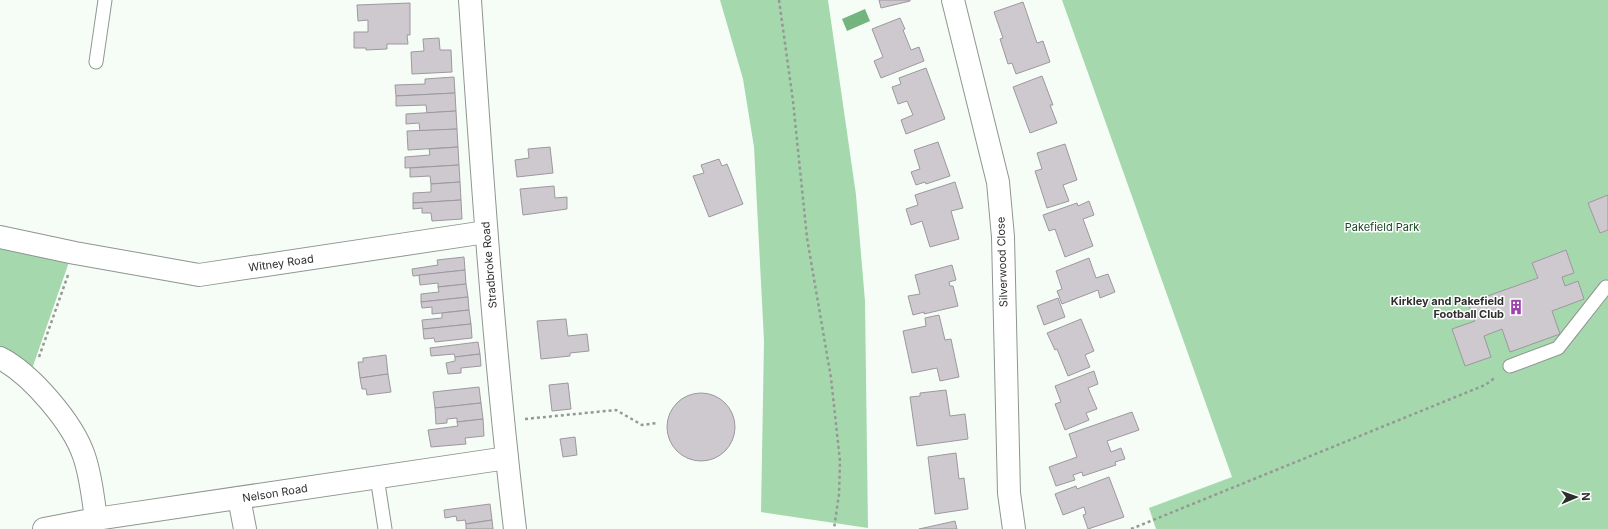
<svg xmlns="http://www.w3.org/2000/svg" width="1608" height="529" viewBox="0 0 1608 529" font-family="Inter,sans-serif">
<rect width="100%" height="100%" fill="#f6fdf7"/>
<g fill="#a5d8ad">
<polygon points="720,0 828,0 856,195 865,301 868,528 761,512 764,341 754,147 743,79"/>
<polygon points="1062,0 1608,0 1608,529 1156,529 1149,508 1232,477"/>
<polygon points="0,244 69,262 32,369 0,347"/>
</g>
<polygon fill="#74b47f" points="865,9 870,21 847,31 842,19"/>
<g fill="#cec8cf" stroke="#9d989e">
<polygon points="879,0 910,0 910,1 881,8"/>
<polygon points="1023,2 1037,43 1043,41 1050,62 1016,74 1012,63 1008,64 1000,39 1003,38 994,12"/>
<polygon points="410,3 410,35 407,35 408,44 387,44 387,49 366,50 366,48 354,48 354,32 368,32 368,20 358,21 357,5"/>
<polygon points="900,18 905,29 903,30 911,50 919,47 924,61 881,78 874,61 883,57 872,29"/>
<polygon points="439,38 440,50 451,50 452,72 412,74 411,52 424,51 423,39"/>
<polygon points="926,68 945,119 906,134 901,120 913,115 907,101 898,104 892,87 901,84 899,78"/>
<polygon points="1042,76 1053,105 1050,105 1057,123 1030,133 1013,87"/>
<polygon points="454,77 455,93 396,96 395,85 425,84 425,79"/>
<polygon points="455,93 456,111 427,113 426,105 396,106 396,96"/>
<polygon points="456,111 457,129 420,131 419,123 406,124 406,114"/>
<polygon points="457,129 458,147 408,150 407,131"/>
<polygon points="938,142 950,176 926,184 925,182 916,185 911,172 920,169 914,150"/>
<polygon points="1065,144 1077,180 1063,185 1069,201 1047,208 1035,171 1042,169 1037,153"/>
<polygon points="458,147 459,165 405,168 405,157 430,155 429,149"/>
<polygon points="550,147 553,173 517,177 515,160 529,158 528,149"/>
<polygon points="719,159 722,166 727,164 743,204 709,217 693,176 704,173 701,165"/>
<polygon points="459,165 460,182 431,184 430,176 410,177 410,168"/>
<polygon points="460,182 461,200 413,203 413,193 431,192 431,184"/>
<polygon points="955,182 963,208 951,211 959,239 930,247 922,221 911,225 906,209 918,205 915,195"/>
<polygon points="554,186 555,198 567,197 567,209 523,215 520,189"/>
<polygon points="1608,195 1608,230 1600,233 1588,203"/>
<polygon points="461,200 462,219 432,221 431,213 422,213 422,208 413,209 413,203"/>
<polygon points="1089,201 1094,215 1083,219 1093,246 1065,257 1055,229 1049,231 1043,215 1077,203 1078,206"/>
<polygon points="1566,250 1574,273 1562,277 1565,286 1578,281 1584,299 1552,311 1560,334 1510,352 1502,329 1484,336 1491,357 1465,366 1452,329 1475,321 1468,303 1538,278 1532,263"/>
<polygon points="464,257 465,270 413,276 412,269 438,265 437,260"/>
<polygon points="1089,258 1096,278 1108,274 1115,292 1100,298 1098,290 1062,304 1057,291 1062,289 1056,271"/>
<polygon points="952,265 956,280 949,282 950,286 953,286 958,306 924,314 924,312 913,315 908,296 920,294 915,275"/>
<polygon points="465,270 466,284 438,287 438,283 420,285 419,275"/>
<polygon points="466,284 468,297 421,302 421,294 439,292 438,287"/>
<polygon points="468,297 469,310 432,314 432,307 422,308 421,302"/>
<polygon points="1058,298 1065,317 1044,325 1037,306"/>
<polygon points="469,310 471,324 423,329 422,320 442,318 442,313"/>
<polygon points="939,315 945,340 951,339 959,377 940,381 937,368 912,373 903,331 926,326 925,318"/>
<polygon points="566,319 568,336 587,334 589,351 570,353 570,356 541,359 537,321"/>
<polygon points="1081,319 1094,351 1085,355 1090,367 1068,376 1057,349 1055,350 1047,333"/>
<polygon points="471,324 472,338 435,342 434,338 424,339 423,329"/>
<polygon points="478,342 480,354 455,357 454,354 431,356 430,348"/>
<polygon points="480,354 481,366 461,368 461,373 448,374 446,363 455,361 455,357"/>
<polygon points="386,355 388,374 360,378 358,362 363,362 363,358"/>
<polygon points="1094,371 1098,384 1088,388 1097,409 1086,413 1089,420 1065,430 1055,404 1061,402 1055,386"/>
<polygon points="388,374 391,392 367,395 366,389 362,389 360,378"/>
<polygon points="568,383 571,409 552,411 549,385"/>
<polygon points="479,387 481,403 435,408 433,392"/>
<polygon points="946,390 950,416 965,414 968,439 917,446 910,397 920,396 920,393"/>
<circle cx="701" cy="427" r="34"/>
<polygon points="481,403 483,419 457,422 457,418 447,419 447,423 436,424 435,408"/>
<polygon points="1132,412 1139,430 1107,441 1111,452 1121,448 1125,459 1115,462 1116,465 1083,476 1082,472 1073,475 1075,480 1056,486 1049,467 1077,457 1069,434"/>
<polygon points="483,419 484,436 465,438 466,444 431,447 428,430 458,426 457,422"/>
<polygon points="575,437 577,455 563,457 560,439"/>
<polygon points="956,453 959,479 964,478 968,509 935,514 928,457"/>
<polygon points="1109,477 1124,517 1088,529 1083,515 1086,514 1084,507 1063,515 1055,494 1076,486 1077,489"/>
<polygon points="490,504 492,520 466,524 465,520 457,521 456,516 445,518 444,510"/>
<polygon points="492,520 493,529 466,529 466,524"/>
<polygon points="955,521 957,529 919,529"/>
</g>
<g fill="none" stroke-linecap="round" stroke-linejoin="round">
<g stroke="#8f9590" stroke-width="15">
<g id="lane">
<polyline points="96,62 105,0"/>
<polyline points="1510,366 1558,348 1606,287"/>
<polyline points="377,477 385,529"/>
</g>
</g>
<g stroke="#8f9590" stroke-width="24">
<g id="street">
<polyline points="953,0 998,182 1003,237 1009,493 1014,529"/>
<polyline points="0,237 75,253 199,275 486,232"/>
<path d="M0,358C31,374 73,423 84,456C91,476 93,498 96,519"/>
<polyline points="239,498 245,529"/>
<polyline points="44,529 96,519 507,458"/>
</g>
</g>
<g stroke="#8f9590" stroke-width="24">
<path id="secondary" d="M470,0C482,177 494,353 515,529"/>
</g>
<g stroke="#959995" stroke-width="2.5" stroke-dasharray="3 3" stroke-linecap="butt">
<polyline points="779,0 793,101 807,238 831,378 840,461 839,494 834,529"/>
<polyline points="39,357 68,275"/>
<polyline points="525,419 616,410 642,425 657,423"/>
<polyline points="1131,529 1485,385 1496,377"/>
</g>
<use href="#lane" stroke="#fff" stroke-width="13"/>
<use href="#street" stroke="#fff" stroke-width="22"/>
<use href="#secondary" stroke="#fff" stroke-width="22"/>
</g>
<defs>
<g id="building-bare" transform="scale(1.2)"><path d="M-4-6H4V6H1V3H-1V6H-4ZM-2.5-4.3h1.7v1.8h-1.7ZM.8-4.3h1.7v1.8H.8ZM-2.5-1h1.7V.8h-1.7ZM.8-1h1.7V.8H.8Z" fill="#9e43ae" stroke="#fff" stroke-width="2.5" paint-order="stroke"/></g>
</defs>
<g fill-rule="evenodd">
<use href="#building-bare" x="1516" y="307"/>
</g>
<g text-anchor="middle" stroke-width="3" stroke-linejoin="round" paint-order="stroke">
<g font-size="11" fill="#184623" stroke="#fff">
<text x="1382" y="231">Pakefield Park</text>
</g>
<g font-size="11" fill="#2d2f2d" stroke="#fff">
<text transform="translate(1002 262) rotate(-92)" y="4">Silverwood Close</text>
<text transform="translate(281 263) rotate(-8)" y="4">Witney Road</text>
<text transform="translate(489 265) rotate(-95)" y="4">Stradbroke Road</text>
<text transform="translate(275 493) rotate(-9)" y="4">Nelson Road</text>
</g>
<g font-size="11" font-weight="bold" fill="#2d2f2d" stroke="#fff" text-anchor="end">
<text x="1504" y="305">Kirkley and Pakefield<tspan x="1504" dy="13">Football Club</tspan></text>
</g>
</g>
<g transform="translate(1576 497) rotate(88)" stroke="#ffffff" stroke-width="3" paint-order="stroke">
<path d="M0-3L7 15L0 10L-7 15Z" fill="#2d2f2d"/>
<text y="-6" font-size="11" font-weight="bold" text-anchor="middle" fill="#2d2f2d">N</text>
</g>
</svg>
